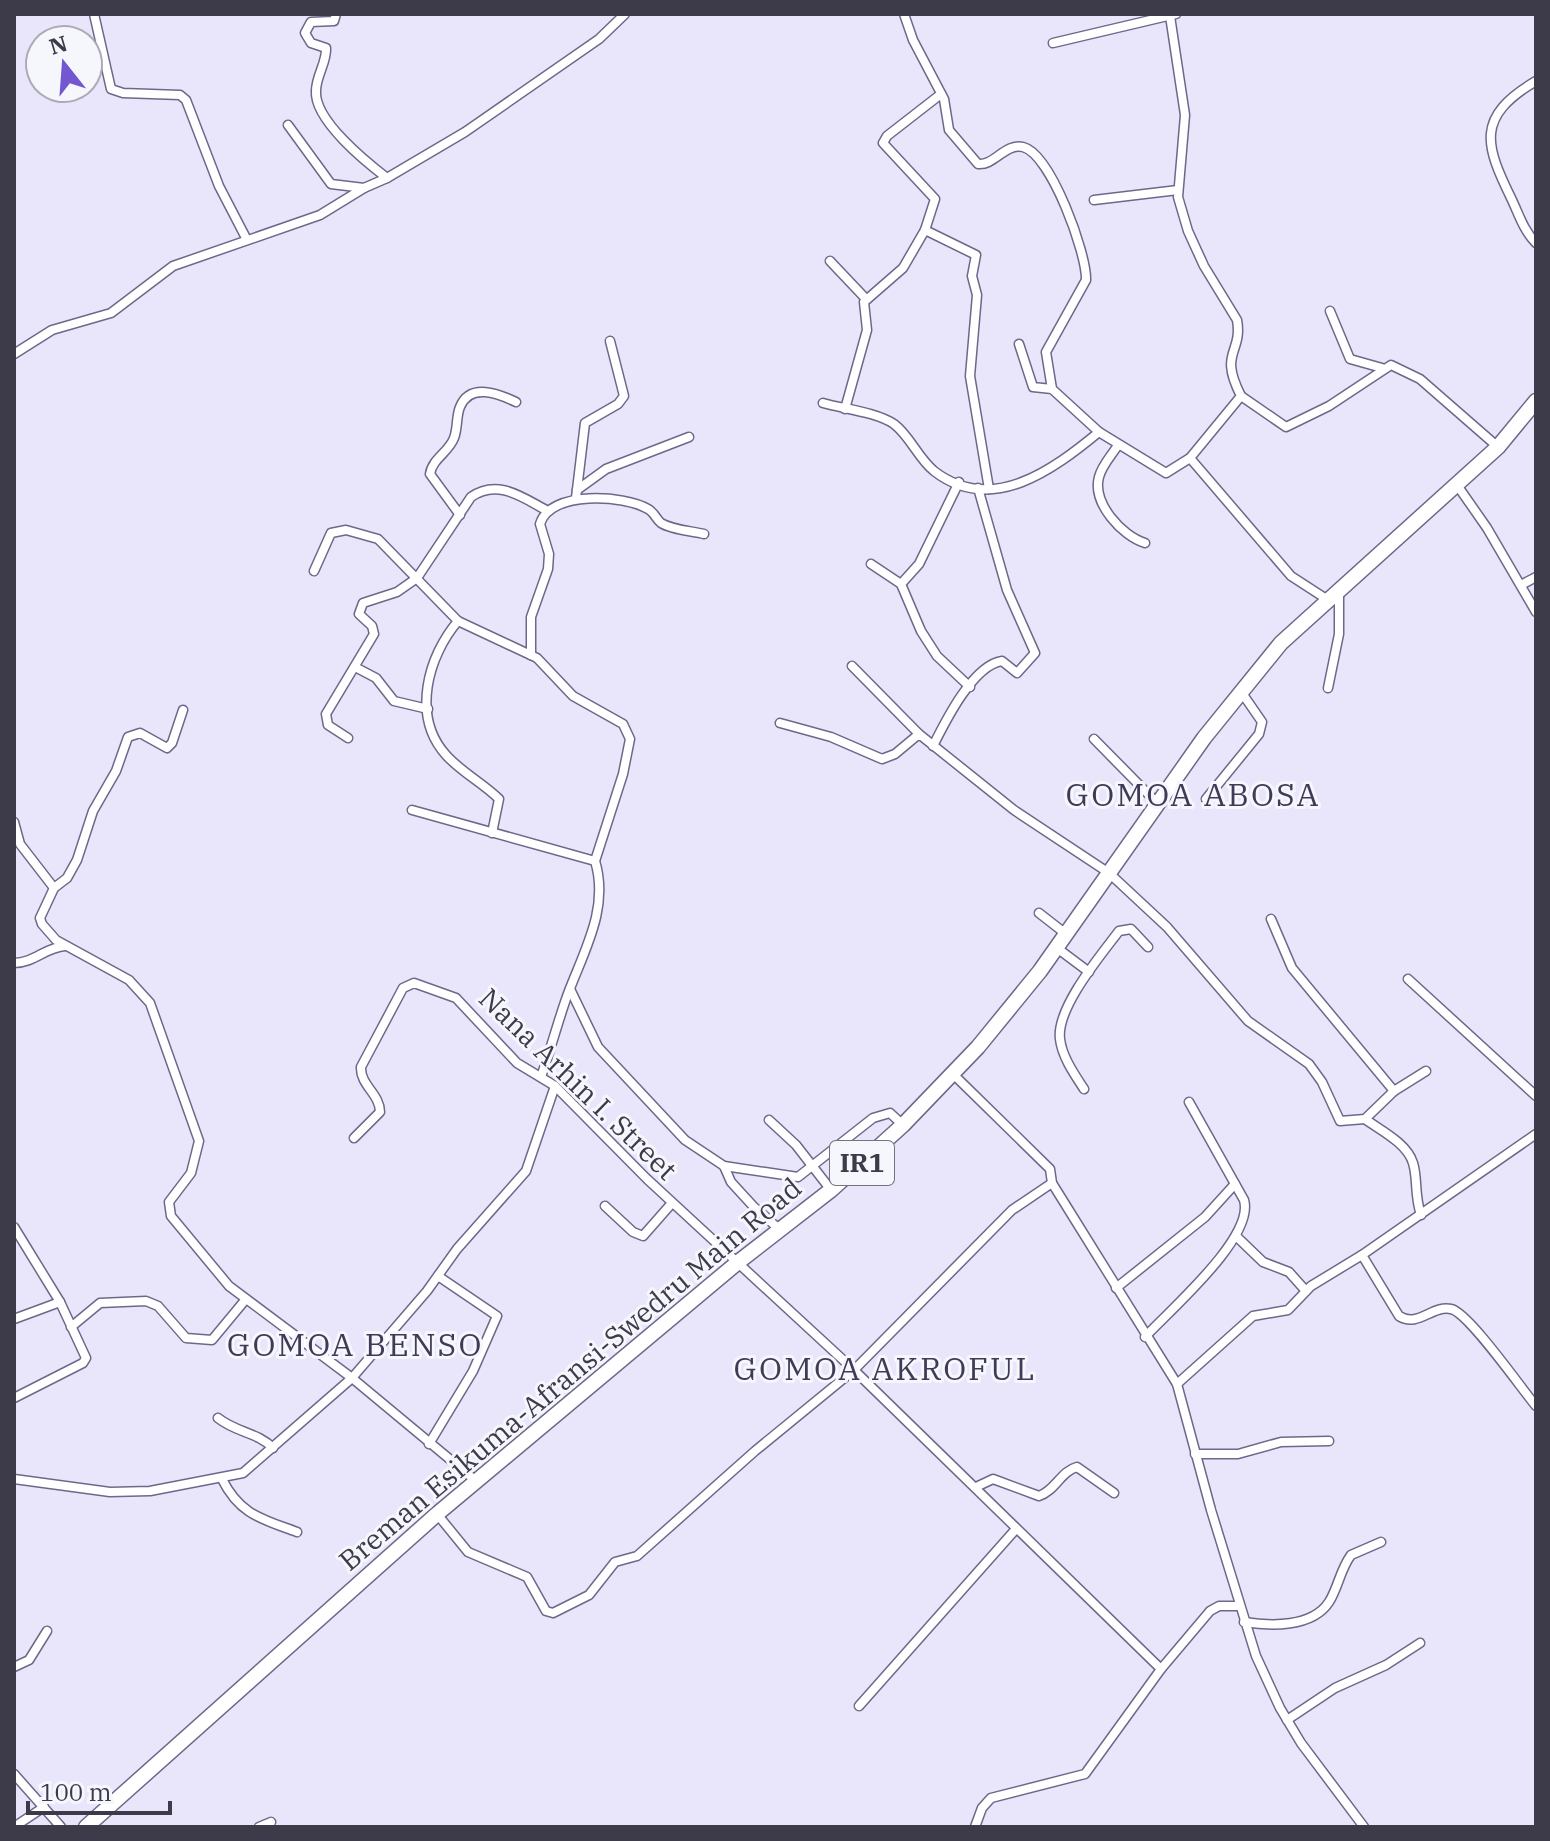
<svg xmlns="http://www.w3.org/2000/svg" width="1550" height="1841" viewBox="0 0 1550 1841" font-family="'IBM Plex Serif',serif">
<rect width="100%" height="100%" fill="#e9e6fc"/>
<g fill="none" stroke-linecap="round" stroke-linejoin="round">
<g stroke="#6d6888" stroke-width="11">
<g id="street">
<polyline points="94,14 111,89 123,93 180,95 186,100 219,186 246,238"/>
<path d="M336,14L334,21L311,22L305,33L311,43L326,48C327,62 316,76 316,91C314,120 366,162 387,178"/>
<path d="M904,14L913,40L944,99L949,130L978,164C994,166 1005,143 1023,147C1051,154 1087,254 1086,280L1046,352L1052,389"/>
<polyline points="1053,43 1176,14"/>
<path d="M1536,81C1475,117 1485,145 1512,200C1519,215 1524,231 1536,243"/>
<polyline points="288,125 331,184 364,188 387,178 465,132 599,39 625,14"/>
<polyline points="1094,200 1178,190"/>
<polyline points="925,230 976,255 972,276 977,295 970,376 989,489"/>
<polyline points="830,261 866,299"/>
<polyline points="1330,311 1350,359 1382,368"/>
<path d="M1019,344L1033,387L1052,389L1099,432L1166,473L1190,458L1241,396C1218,351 1243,354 1237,320L1204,266L1188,231L1178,197L1185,115L1170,16"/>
<polyline points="14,354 52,330 111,313 173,266 320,215 364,188"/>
<polyline points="1241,396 1286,427 1329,406 1391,365 1420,379 1498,447"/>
<path d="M823,403C844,409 876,412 894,424C910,436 918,458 934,471C992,516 1054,469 1099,432"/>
<polyline points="845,409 867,330 864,302 903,268 925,230 935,199 883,143 887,136 941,94"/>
<path d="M1118,445C1112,455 1102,465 1099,477C1092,503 1122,536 1145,543"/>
<polyline points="1190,458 1291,576 1328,600"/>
<polyline points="1457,485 1487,528 1536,612"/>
<polyline points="577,490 606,469 689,437"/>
<polyline points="576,498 585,423 618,404 624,396 610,341"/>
<path d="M460,515L430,474C432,459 449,452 454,438C458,428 456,416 460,407C470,382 499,394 516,402"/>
<polyline points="871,564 901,584 921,631 937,656 970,687"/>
<polyline points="314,571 331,533 346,530 378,539 458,621 537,658 573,696 623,724 630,739 623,774 595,861"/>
<polyline points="901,584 919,564 959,482"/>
<polyline points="1521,585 1536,577"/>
<path d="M458,621C428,656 411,716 446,755C461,772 483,783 499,799L492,833"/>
<path d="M531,655V617L548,569L549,554L540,524C550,490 624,495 648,509C654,512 656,519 661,523C672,530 692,531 704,534"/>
<polyline points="852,666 919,734"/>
<polyline points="355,667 376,678 394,701 428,709"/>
<polyline points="1328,688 1339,634 1339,591"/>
<polyline points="183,710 172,743 167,748 140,733 128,737 116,771 93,811 77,860 67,878 54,888 40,918 42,924 56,940 129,980 150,1003 199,1141 191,1173 169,1202 171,1216 229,1286 352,1378 476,1481"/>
<polyline points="780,723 831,737 882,759 895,754 919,734 1014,810 1109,873 1167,927 1248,1021 1309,1064 1322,1082 1340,1121 1365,1119 1394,1091 1292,968 1271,919"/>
<path d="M348,738L328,725L326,714L374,634L372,626L359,614L363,603L397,592L417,578L471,497C498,478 523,498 548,511"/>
<polyline points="1094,739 1158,804"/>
<path d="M933,746C945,722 973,665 1002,661L1017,673L1035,653L1007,590L978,488"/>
<polyline points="1206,799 1259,734 1262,722 1242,693"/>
<path d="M412,810L595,861C610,910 582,954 566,999C557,1025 550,1051 541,1077"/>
<polyline points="14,822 20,844 54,888"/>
<polyline points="1039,913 1066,934"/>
<polyline points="1057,948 1089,972"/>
<path d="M14,963C34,963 46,947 65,946"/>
<polyline points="1408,979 1536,1096"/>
<polyline points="570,989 598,1047 685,1140 724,1166 731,1182 753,1206 779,1229"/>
<polyline points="953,1074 1050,1169 1052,1183 1177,1384 1211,1510 1256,1656 1280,1708 1301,1743 1364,1827"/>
<path d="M1084,1089C1075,1075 1062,1057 1060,1039C1056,1008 1101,955 1119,931L1131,929L1148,947"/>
<polyline points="1394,1091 1426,1071"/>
<path d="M1365,1119C1380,1130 1407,1143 1413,1163C1418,1179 1414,1194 1421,1215"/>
<polyline points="769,1120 796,1145 831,1190"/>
<path d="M354,1138L380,1112C380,1094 360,1085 361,1067L403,988L414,983L456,998L517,1063L555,1086L647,1179L854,1370L755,1451L637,1556L615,1562L589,1595L553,1613L546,1611L527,1577L468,1552L437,1514"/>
<polyline points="724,1166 798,1177 873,1118 890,1113 903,1125"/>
<polyline points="1052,1183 1012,1210 854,1370 1161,1669 1210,1611 1219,1606 1240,1606"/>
<polyline points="605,1206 633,1232 643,1236 672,1203"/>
<polyline points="14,1227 60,1302 86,1358 83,1363 14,1398"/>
<polyline points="1237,1237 1263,1262 1289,1272 1306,1291"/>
<path d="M1362,1255L1399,1316C1418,1328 1432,1305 1451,1309C1468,1312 1521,1388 1536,1406"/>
<polyline points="1116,1288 1205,1217 1235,1184"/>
<polyline points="14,1319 60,1302"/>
<polyline points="71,1327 100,1303 146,1301 158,1306 186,1338 212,1340 246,1299"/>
<path d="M1145,1337C1170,1310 1255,1237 1244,1200L1189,1102"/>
<polyline points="1177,1384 1253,1316 1288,1310 1311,1286 1362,1255 1536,1134"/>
<path d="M218,1418C237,1433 257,1432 273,1448"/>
<polyline points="429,1444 473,1371 497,1316 438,1276"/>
<polyline points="1195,1454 1238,1454 1281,1442 1329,1441"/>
<polyline points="14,1479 110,1492 150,1491 243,1473 352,1378 427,1291 457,1249 526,1171 555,1086"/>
<path d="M222,1479C240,1515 262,1519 297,1532"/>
<path d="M976,1487L993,1479L1039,1496C1055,1491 1061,1471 1077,1467L1114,1493"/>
<path d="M1244,1622C1270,1626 1312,1628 1329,1602C1338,1588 1340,1570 1351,1555L1381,1542"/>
<polyline points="14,1667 29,1660 47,1631"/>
<polyline points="859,1706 1016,1529"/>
<polyline points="1287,1720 1335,1688 1386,1665 1420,1643"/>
<polyline points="14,1774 61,1827"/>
<polyline points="14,1827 44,1807"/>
<polyline points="259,1827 271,1822"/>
<polyline points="975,1827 982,1808 991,1798 1085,1774 1161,1669"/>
</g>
</g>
<g stroke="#6d6888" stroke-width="17">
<polyline id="primary" points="86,1827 437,1514 737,1263 831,1190 903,1125 978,1047 1040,971 1204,738 1281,643 1498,447 1536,401"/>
</g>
<use href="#street" stroke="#fff" stroke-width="8"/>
<use href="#primary" stroke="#fff" stroke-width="14"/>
</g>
<g text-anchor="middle" stroke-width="6" stroke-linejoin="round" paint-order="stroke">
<rect fill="#f6f6fd" stroke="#74737f" stroke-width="2" x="830" y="1141" width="64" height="44" rx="6"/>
<g font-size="26" font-weight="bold" fill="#3d3b49">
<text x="862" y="1172">IR1</text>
</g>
<g font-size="28" fill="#3d3b49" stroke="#f6f6fd">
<text transform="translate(578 1084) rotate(44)" y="10">Nana Arhin I. Street</text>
<text transform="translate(570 1374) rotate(-40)" y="10">Breman Esikuma-Afransi-Swedru Main Road</text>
</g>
<g font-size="32" letter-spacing="2" fill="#3f3b57" stroke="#f6f6fd">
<text x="1193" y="806">GOMOA ABOSA</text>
<text x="355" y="1356">GOMOA BENSO</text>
<text x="885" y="1380">GOMOA AKROFUL</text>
</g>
</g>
<rect width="1550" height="1841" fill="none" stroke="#3d3b49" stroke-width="32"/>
<g transform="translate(64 64) rotate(343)"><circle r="38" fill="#f6f6fd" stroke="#acabb5" stroke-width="2"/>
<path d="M0-6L14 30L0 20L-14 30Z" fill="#7357d1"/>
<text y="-12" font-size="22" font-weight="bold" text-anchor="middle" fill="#3d3b49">N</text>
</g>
<path d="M28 1801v12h142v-12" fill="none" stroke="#3d3b49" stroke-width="4"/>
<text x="40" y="1801" font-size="24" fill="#3d3b49" stroke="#f6f6fd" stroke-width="6" paint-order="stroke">100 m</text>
</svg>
